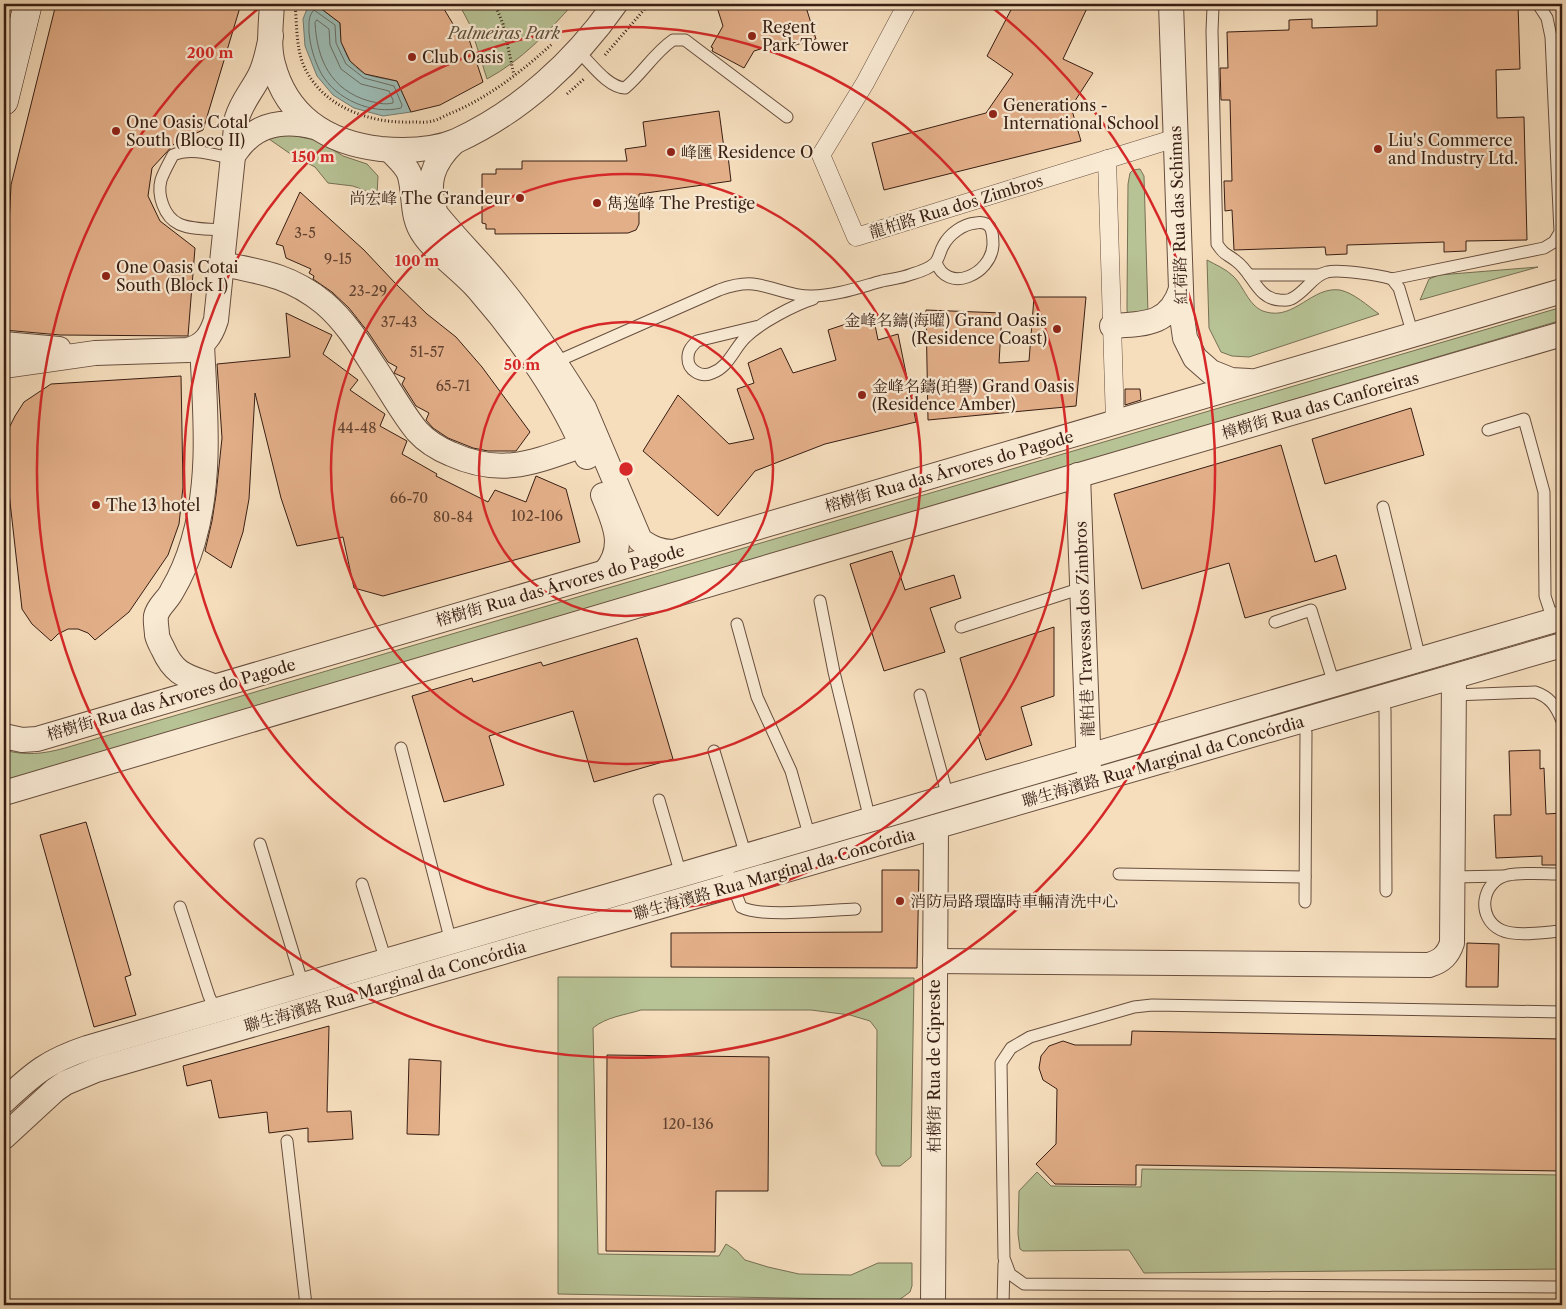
<svg xmlns="http://www.w3.org/2000/svg" width="1566" height="1309" viewBox="0 0 1566 1309" font-family="'Libre Caslon Text','Noto Serif SC',serif">
<rect width="100%" height="100%" fill="#f6debd"/>
<filter id="stains"><feTurbulence type="fractalNoise" baseFrequency=".004" numOctaves="4"/><feColorMatrix values="0 0 0 0 .2 0 0 0 0 .09 0 0 0 0 .02 0 0 0 .5 -.17"/></filter>
<radialGradient id="worn" r=".72"><stop offset=".6" stop-color="#630" stop-opacity="0"/><stop offset="1" stop-color="#630" stop-opacity=".3"/></radialGradient>
<g fill="#b7c295" stroke="#777054">
<path d="M459,4H573C547,33 522,60 487,79L470,25Z"/>
<polygon points="1559,4 1562,4 1562,105"/>
<polygon points="283,133 319,141 343,156 367,164 378,176 377,195 353,186 328,183 315,167 292,155 269,139"/>
<polygon points="1140,169 1144,176 1148,313 1131,319 1127,311 1127,303 1128,184 1130,173 1133,170"/>
<path d="M1207,260C1216,265 1226,269 1233,276C1244,286 1249,308 1266,312C1295,320 1312,286 1340,290C1354,293 1368,306 1379,314L1249,357L1232,356L1221,352L1209,328Z"/>
<polygon points="1538,267 1420,300 1429,279 1439,275"/>
<path d="M1562,307V320L70,762L4,783V750C26,756 43,754 65,748Z"/>
<path d="M558,977L914,978L911,1157L900,1166H882L876,1154L877,1030L870,1021L850,1015L811,1010H641C625,1015 606,1017 593,1028L598,1254L719,1256L726,1244L737,1251L745,1260L768,1267L799,1274L851,1275L878,1263H912V1286L910,1292L899,1300L558,1294Z"/>
<polygon points="1142,1169 1562,1175 1562,1269 1144,1273 1129,1250 1023,1251 1020,1249 1018,1234 1019,1191 1037,1172 1051,1186 1141,1187"/>
</g>
<path fill="#9dbcb5" stroke="#747d74" d="M309,4H315L340,23C341,44 345,64 366,74C375,78 388,79 397,81L411,112L383,116L354,108L333,95L317,76L305,46L303,19Z"/>
<g fill="none" stroke-linecap="round" stroke-linejoin="round">
<g stroke="#6a6d64" stroke-width="1">
<path d="M314,10L335,25L336,43L346,64L364,78L394,86L402,105L401,108C373,115 336,100 321,73C314,60 310,45 309,32C309,23 308,16 314,10Z"/>
<path d="M317,20L329,29L330,45L341,69L361,84L389,91L393,100V103C384,105 378,103 369,101C331,90 317,60 315,23Z"/>
</g>
</g>
<g fill="#e3af89" stroke="#371e13">
<polygon points="56,4 241,4 203,130 175,143 152,168 148,196 160,221 195,248 188,336 60,335 4,330 11,185"/>
<polygon points="315,4 441,4 459,34 466,30 483,82 440,105 411,112 397,81 365,74 350,61 341,42 340,23"/>
<polygon points="716,4 805,4 816,39 792,46 790,40 754,51 744,68 712,51 713,48 711,47 723,26"/>
<polygon points="1014,4 1089,4 1063,59 1093,73 1071,107 1081,141 884,190 872,143 986,113 1013,74 987,56"/>
<polygon points="1377,4 1518,4 1520,69 1496,70 1497,118 1524,117 1527,240 1466,241 1466,251 1444,252 1444,242 1347,245 1347,254 1326,255 1325,247 1234,250 1232,210 1225,211 1224,181 1232,181 1230,100 1221,100 1220,68 1228,68 1227,32 1289,30 1289,20 1312,19 1312,28 1377,26"/>
<polygon points="719,111 725,156 728,156 731,181 639,194 639,224 636,230 628,233 495,234 495,229 486,229 486,224 482,223 482,174 496,174 496,169 522,169 522,161 627,161 625,149 646,146 643,122"/>
<polygon points="300,192 364,250 396,284 427,314 456,337 482,367 530,432 516,451 488,451 473,448 448,438 433,428 426,420 429,413 416,406 402,384 405,378 394,373 397,367 388,362 368,332 349,308 332,292 313,279 314,276 309,273 311,269 286,258 283,246 276,244"/>
<polygon points="1034,297 1086,297 1076,406 928,420 926,310 1002,313 999,363 1029,361"/>
<polygon points="286,313 332,335 323,354 358,380 350,390 385,414 380,426 407,441 402,454 437,474 436,476 488,502 495,490 526,502 536,476 566,489 580,542 383,596 354,588 343,537 297,546 281,498 255,393 249,499 243,532 231,568 205,551 212,521 216,495 222,438 217,364 290,357"/>
<polygon points="873,315 878,340 898,334 916,422 825,444 755,471 718,516 643,451 678,395 729,444 754,439 737,389 754,383 748,363 781,348 793,373 836,360 828,330"/>
<polygon points="181,376 183,487 179,524 168,555 129,612 95,640 88,633 78,629 68,629 58,634 51,641 32,624 22,609 5,457 7,432 15,416 24,402 51,384"/>
<polygon points="1125,389 1140,389 1141,400 1125,405"/>
<polygon points="1411,408 1424,455 1325,484 1312,439"/>
<polygon points="1281,445 1315,562 1336,555 1346,589 1245,618 1229,563 1142,589 1114,494"/>
<polygon points="892,551 905,590 954,575 961,598 930,608 945,652 884,671 850,564"/>
<polygon points="1054,627 1054,696 1021,707 1032,745 986,760 978,736 981,735 960,658"/>
<polygon points="637,638 673,759 594,782 573,711 489,736 504,785 444,802 412,696 472,678 473,682 541,662 543,666"/>
<polygon points="1540,750 1540,769 1544,768 1546,814 1562,813 1562,855 1557,855 1558,865 1542,865 1542,856 1496,858 1494,815 1511,815 1509,751"/>
<polygon points="86,822 131,975 125,977 136,1015 94,1027 40,835"/>
<polygon points="882,870 919,870 917,968 671,967 671,933 882,932"/>
<polygon points="1467,943 1499,944 1498,987 1466,987"/>
<polygon points="329,1026 327,1112 351,1111 353,1139 308,1142 308,1128 269,1133 267,1112 219,1118 211,1080 187,1086 183,1066"/>
<polygon points="1132,1031 1562,1039 1562,1171 1136,1165 1136,1185 1055,1184 1036,1164 1056,1144 1057,1089 1043,1080 1039,1068 1041,1056 1049,1046 1063,1041 1075,1045 1131,1045"/>
<polygon points="607,1055 769,1057 768,1191 716,1191 715,1252 606,1251"/>
<polygon points="409,1059 441,1061 439,1135 407,1134"/>
</g>
<g fill="none" stroke-linecap="round" stroke-linejoin="round">
<g stroke="#674e3e" stroke-width="13">
<g id="service">
<path d="M1216,4L1213,7L1212,31L1217,244C1225,256 1226,253 1236,261C1253,273 1257,299 1280,300C1284,300 1287,301 1291,299C1306,292 1313,275 1327,272C1339,269 1379,275 1392,279L1399,288L1413,335"/>
<path d="M578,51C591,63 607,87 625,88C643,73 654,53 673,40H685L787,117"/>
<path d="M226,230C211,229 192,230 179,224C164,217 157,195 161,180C164,171 169,163 173,155C192,147 214,155 234,159"/>
<polyline points="1249,275 1318,275"/>
<polyline points="1392,279 1544,248 1554,242 1560,232 1551,37 1547,18 1538,4"/>
<path d="M759,326L697,341C692,346 688,350 688,357C687,370 701,378 712,373C729,367 734,348 746,337C760,323 794,305 813,299"/>
<path d="M551,364L719,290C730,286 741,283 753,284C773,286 792,297 812,296C835,296 860,287 882,281C892,279 902,278 912,274C919,272 929,269 935,263C939,259 940,251 943,246C949,234 963,224 976,223C981,222 987,223 990,227C993,232 993,240 993,245C991,275 947,294 936,262"/>
<polyline points="1488,430 1524,419 1544,492 1545,596 1553,620"/>
<polyline points="1383,507 1420,659"/>
<polyline points="820,601 834,672 870,820"/>
<polyline points="1275,622 1311,610 1334,684"/>
<polyline points="737,624 757,697 791,771 810,838"/>
<polyline points="961,627 1082,588"/>
<polyline points="920,695 948,797"/>
<path d="M1454,695L1535,692C1550,697 1556,706 1562,721"/>
<polyline points="1381,698 1385,710 1386,891"/>
<polyline points="1303,720 1306,733 1305,902"/>
<polyline points="401,748 451,942"/>
<polyline points="714,751 746,856"/>
<polyline points="659,800 681,875"/>
<polyline points="260,844 303,985"/>
<path d="M724,863L741,907C761,918 828,910 855,909"/>
<polyline points="1119,874 1305,877"/>
<path d="M1562,874C1545,874 1525,872 1508,875C1481,881 1476,918 1501,930C1515,937 1546,932 1562,931"/>
<polyline points="1452,877 1504,876"/>
<polyline points="362,884 386,961"/>
<polyline points="180,907 209,996 216,1011"/>
<polyline points="1562,1012 1152,1005 1134,1007 1030,1037 1011,1048 1001,1063 1004,1258 1010,1274 1024,1284 1562,1287"/>
<polyline points="287,1141 306,1305"/>
<polyline points="1003,1305 1004,1264"/>
</g>
</g>
<g stroke="#674e3e" stroke-width="19">
<g id="pedestrian">
<polyline points="907,4 865,83 821,155 856,237 1176,138"/>
<polyline points="1107,159 1115,422"/>
</g>
</g>
<g stroke="#674e3e" stroke-width="26">
<g id="minor">
<path d="M272,4C271,23 268,46 273,64C287,118 329,143 381,149C405,151 434,150 456,141C520,112 576,60 615,4"/>
<polyline points="1171,4 1182,317 1185,338 1195,358 1211,372 1231,380 1249,381"/>
<path d="M454,142C432,163 425,184 436,214C456,239 479,261 499,286C530,324 558,366 584,408L640,540C651,548 660,552 673,552"/>
<path d="M390,150C396,157 405,164 409,173C416,194 410,216 424,235C438,255 461,270 478,289C520,337 563,398 587,457"/>
<path d="M234,154C238,149 242,143 247,139C266,121 291,121 315,127"/>
<path d="M222,264C263,272 291,276 324,303C344,320 359,343 373,365C387,385 402,413 417,431C426,441 439,449 451,454C502,477 534,462 583,445"/>
<path d="M1112,326C1144,324 1170,325 1181,289"/>
<polyline points="4,344 59,349"/>
<path d="M202,344C205,410 212,478 193,542C188,559 181,576 172,591C168,600 158,606 156,616C155,622 157,630 157,635C158,640 161,645 163,649C175,676 187,676 213,686"/>
<path d="M4,366L95,353L188,350C204,346 211,336 216,320L237,118C242,101 252,91 260,75C266,63 268,50 271,36"/>
<polyline points="1078,475 1089,771"/>
<path d="M603,495C614,522 627,547 605,572"/>
<polyline points="4,736 22,740 37,739 1562,291"/>
<polyline points="4,793 1076,476 1562,334"/>
<path d="M935,961L1429,965C1442,961 1448,955 1452,943L1454,677"/>
<path d="M4,1101C34,1073 48,1061 87,1048L1562,618"/>
<polyline points="4,1137 55,1090 65,1083 96,1070 1562,645"/>
<polyline points="933,1305 936,827"/>
</g>
</g>
<g stroke="#371e13" stroke-width="29">
<polyline id="secondary" points="4,101 28,4"/>
</g>
<g stroke="#371e13" stroke-width="3" stroke-dasharray="1 2.5" stroke-linecap="butt">
<path d="M295,4C297,24 296,46 303,64C321,107 370,124 413,122C419,122 426,123 432,121C438,120 444,116 449,114C488,98 521,72 552,44"/>
<polyline points="495,4 503,24 514,75"/>
<polyline points="498,8 529,4"/>
<polyline points="605,55 649,4"/>
<polyline points="567,94 585,78"/>
</g>
<use href="#service" stroke="#f9ead4" stroke-width="11"/>
<use href="#pedestrian" stroke="#f9ead4" stroke-width="18"/>
<use href="#minor" stroke="#f9ead4" stroke-width="24"/>
<use href="#secondary" stroke="#f9ead4" stroke-width="28"/>
</g>
<g fill="none" stroke="#d62828" stroke-width="2.5">
<circle cx="626" cy="469" r="147"/>
<circle cx="626" cy="469" r="295"/>
<circle cx="626" cy="469" r="442"/>
<path d="M989 5A589 589 0 1 1 263 5"/>
</g>
<g fill="#8f2418" stroke="#f9ead4" stroke-width="2">
<circle cx="752" cy="36" r="5"/>
<circle cx="412" cy="57" r="5"/>
<circle cx="993" cy="114" r="5"/>
<circle cx="116" cy="131" r="5"/>
<circle cx="1378" cy="149" r="5"/>
<circle cx="671" cy="152" r="5"/>
<circle cx="520" cy="198" r="5"/>
<circle cx="597" cy="203" r="5"/>
<circle cx="106" cy="276" r="5"/>
<circle cx="1057" cy="329" r="5"/>
<circle cx="862" cy="395" r="5"/>
<circle cx="96" cy="505" r="5"/>
<circle cx="900" cy="901" r="5"/>
</g>
<g text-anchor="middle" stroke-width="4.5" stroke-linejoin="round" paint-order="stroke">
<g font-size="14" fill="#624230">
<text x="305" y="238">3-5</text>
<text x="338" y="264">9-15</text>
<text x="368" y="296">23-29</text>
<text x="399" y="327">37-43</text>
<text x="427" y="357">51-57</text>
<text x="453" y="391">65-71</text>
<text x="357" y="433">44-48</text>
<text x="409" y="503">66-70</text>
<text x="537" y="521">102-106</text>
<text x="453" y="522">80-84</text>
<text x="688" y="1129">120-136</text>
</g>
<g font-size="16" fill="#371e13" stroke="#f9ead4" text-anchor="start">
<text x="762" y="33">Regent<tspan x="762" dy="18">Park Tower</tspan></text>
<text x="422" y="63">Club Oasis</text>
<text x="1003" y="111">Generations -<tspan x="1003" dy="18">International School</tspan></text>
<text x="126" y="128">One Oasis Cotal<tspan x="126" dy="18">South (Bloco II)</tspan></text>
<text x="1388" y="146">Liu's Commerce<tspan x="1388" dy="18">and Industry Ltd.</tspan></text>
<text x="681" y="158">峰匯 Residence O</text>
<text x="510" y="204" text-anchor="end">尚宏峰 The Grandeur</text>
<text x="607" y="209">雋逸峰 The Prestige</text>
<text x="116" y="273">One Oasis Cotai<tspan x="116" dy="18">South (Block I)</tspan></text>
<text x="1047" y="326" text-anchor="end">金峰名鑄(海曜) Grand Oasis<tspan x="1047" dy="18">(Residence Coast)</tspan></text>
<text x="872" y="392">金峰名鑄(珀譽) Grand Oasis<tspan x="872" dy="18">(Residence Amber)</tspan></text>
<text x="106" y="511">The 13 hotel</text>
<text x="910" y="907">消防局路環臨時車輛清洗中心</text>
</g>
<g font-size="16" font-style="italic" fill="#5d4f3a" stroke="#f9ead4">
<text x="504" y="39">Palmeiras Park</text>
</g>
<g font-size="16" fill="#371e13" stroke="#f9ead4">
<text transform="translate(956 206) rotate(-17)" y="6">龍柏路 Rua dos Zimbros</text>
<text transform="translate(1178 215) rotate(-92)" y="6">紅荷路 Rua das Schimas</text>
<text transform="translate(1320 405) rotate(-16)" y="6">樟樹街 Rua das Canforeiras</text>
<text transform="translate(949 471) rotate(-16)" y="6">榕樹街 Rua das Árvores do Pagode</text>
<text transform="translate(560 585) rotate(-16)" y="6">榕樹街 Rua das Árvores do Pagode</text>
<text transform="translate(1084 629) rotate(-92)" y="6">龍柏巷 Travessa dos Zimbros</text>
<text transform="translate(171 699) rotate(-16)" y="6">榕樹街 Rua das Árvores do Pagode</text>
<text transform="translate(1163 761) rotate(-16)" y="6">聯生海濱路 Rua Marginal da Concórdia</text>
<text transform="translate(774 874) rotate(-16)" y="6">聯生海濱路 Rua Marginal da Concórdia</text>
<text transform="translate(385 986) rotate(-16)" y="6">聯生海濱路 Rua Marginal da Concórdia</text>
<text transform="translate(934 1066) rotate(-90)" y="6">柏樹街 Rua de Cipreste</text>
</g>
</g>
<circle cx="626" cy="469" r="8" fill="#d62828" stroke="#f9ead4" stroke-width="2.5"/>
<g font-size="15" text-anchor="middle" font-weight="bold" fill="#d62828" stroke="#f9ead4" stroke-width="4.5" stroke-linejoin="round" paint-order="stroke">
<text x="210" y="58">200 m</text>
<text x="313" y="162">150 m</text>
<text x="417" y="266">100 m</text>
<text x="522" y="370">50 m</text>
</g>
<rect width="1566" height="1309" fill="none" stroke="#f6debd" stroke-width="20"/>
<rect x="5" y="5" width="1556" height="1299" fill="none" stroke="#371e13" stroke-width="2.5"/>
<rect x="10" y="10" width="1546" height="1289" fill="none" stroke="#371e13"/>
<rect width="100%" height="100%" filter="url(#stains)"/>
<rect width="100%" height="100%" fill="url(#worn)"/>
</svg>
